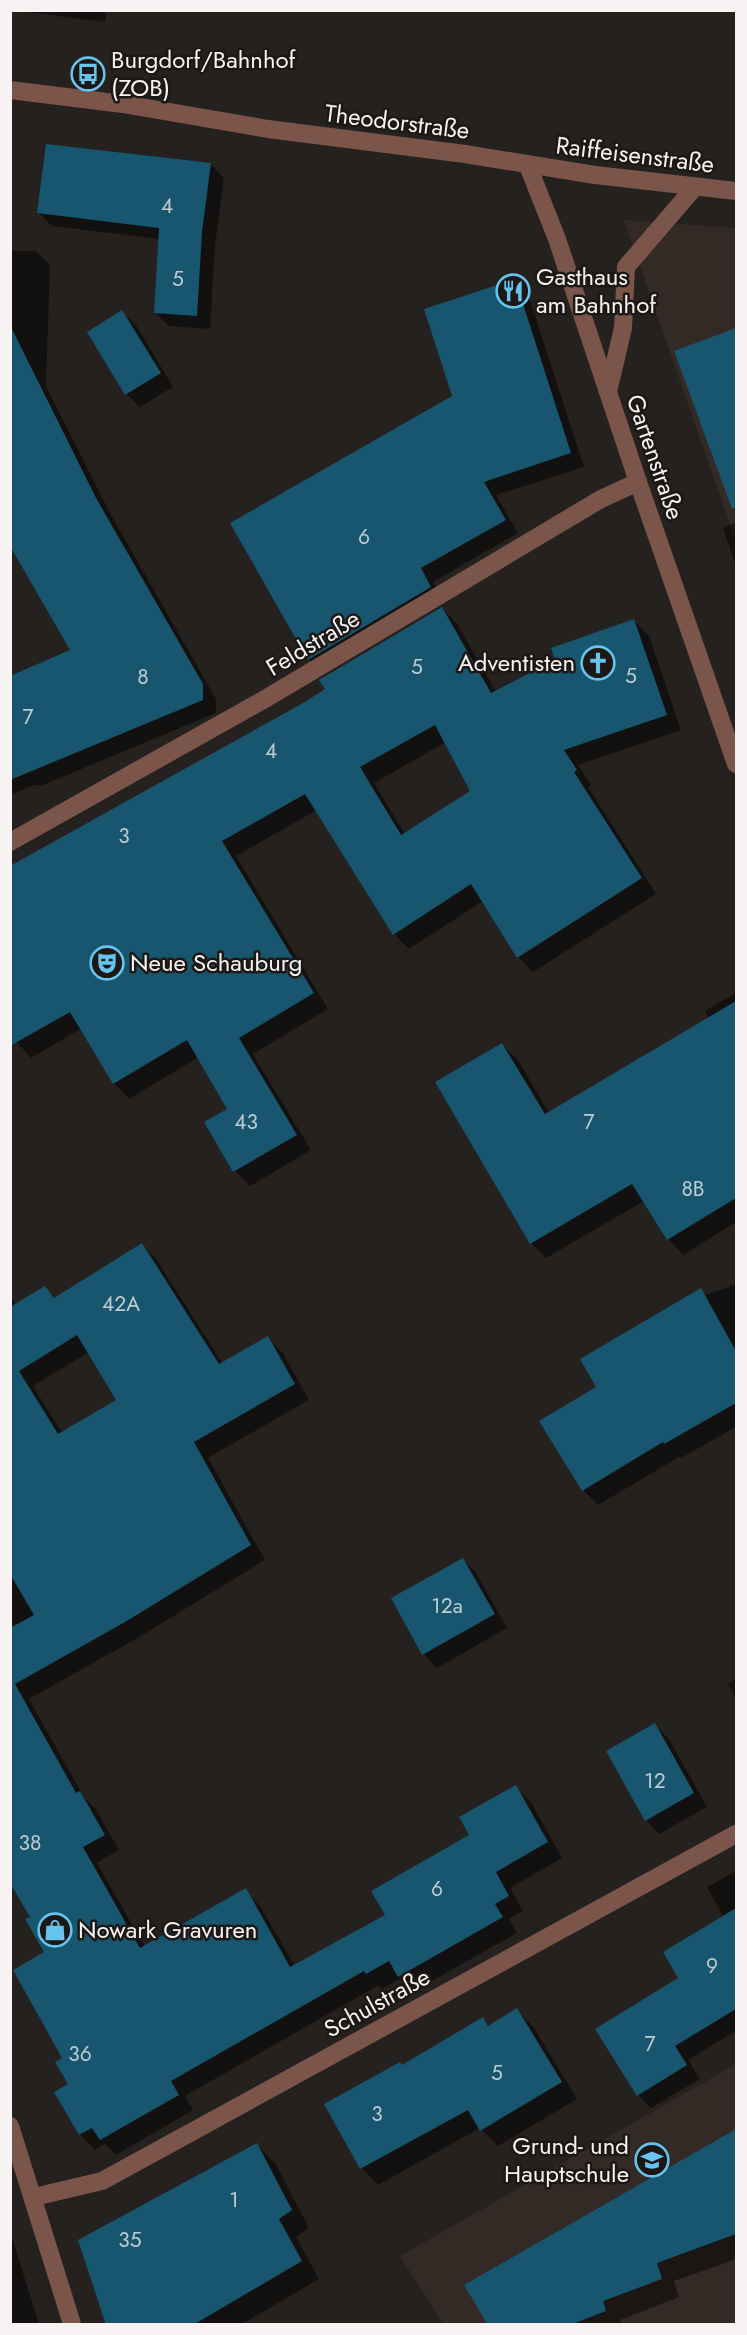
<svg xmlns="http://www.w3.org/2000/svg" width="747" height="2335" viewBox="0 0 747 2335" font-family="Jost,sans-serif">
<rect width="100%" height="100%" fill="#25211f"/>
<g fill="#332925">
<polygon points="624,220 736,228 736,542"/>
<polygon points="736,2064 736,2324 443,2324 400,2256"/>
</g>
<g fill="#0007" fill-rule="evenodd">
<polygon points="10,10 106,10 105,22"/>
<polygon points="210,164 224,178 215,246 210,329 169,326 155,313 160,239 52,226 38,212"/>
<polygon points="10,251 36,251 50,265 46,386 110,513 216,699 216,713 43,785 34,785 10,795 10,677 72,650 10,543"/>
<polygon points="514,281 528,294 584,467 496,495 518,533 433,582 444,601 323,673 309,659 232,524 454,397"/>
<polygon points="122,312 136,325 173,387 140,407 126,394"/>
<polygon points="736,329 736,515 676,352"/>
<polygon points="736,522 736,567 723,528"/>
<path d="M442,608L457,624L496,692L634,621L649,636L681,730L578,765L591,785L588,787L656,894L533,972L518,957L483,901L409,949L394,934L317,810L236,856L328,1009L253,1054L311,1150L250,1186L235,1171L206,1123L229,1109L199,1057L129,1099L114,1083L82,1028L31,1058L10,1035L304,704ZM446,742L472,791L405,834L374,783Z"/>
<polygon points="736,993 736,1222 683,1255 668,1239 644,1201 546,1258 531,1243 502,1045 518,1060 549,1113 709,1019 705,1011"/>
<path d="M142,1245L157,1260L222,1363L268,1338L283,1353L309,1400L208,1458L265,1560L141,1636L29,1699L85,1799L95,1808L119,1850L97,1863L145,1947L245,1890L260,1906L295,1966L387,1916L471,1836L515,1787L531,1802L562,1858L510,1888L523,1911L509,1919L517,1933L414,1991L401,1978L382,1989L379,1985L185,2096L193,2110L116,2155L105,2144L95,2150L80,2134L46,1953L32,1917L10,1880V1296L16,1305L45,1288L56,1299ZM89,1352L118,1400L62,1433L33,1386Z"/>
<polygon points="736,1284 736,1427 681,1458 679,1457 598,1505 583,1490 598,1387 700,1290 706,1295"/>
<polygon points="463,1559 476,1573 507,1628 437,1668 424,1654"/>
<polygon points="736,1679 736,1699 728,1684"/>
<polygon points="655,1725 669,1739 707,1807 659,1834 646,1820"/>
<polygon points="736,1871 736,2031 688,2060 700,2079 651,2108 638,2095 680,1979 724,1918 707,1887"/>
<polygon points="516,2010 533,2026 577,2099 498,2146 480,2128 378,2185 362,2168 326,2104 403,2067 482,2019 490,2026"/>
<polygon points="736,2131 736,2259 674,2281 679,2297 620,2320 622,2324 489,2324 466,2285"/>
<polygon points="257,2145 275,2163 309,2228 296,2237 319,2279 242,2324 107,2324"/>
<polygon points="10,2231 39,2324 10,2324"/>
</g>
<g fill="#18556e" fill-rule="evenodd">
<polygon points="46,144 211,163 202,232 197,316 154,313 159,228 37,213"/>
<polygon points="515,279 571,453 484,482 506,520 421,568 431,587 308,660 230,523 452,396 424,309"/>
<polygon points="122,310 161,373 125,395 87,332"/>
<polygon points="10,325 96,498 203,684 203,700 10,780 10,676 70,650 10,546"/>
<polygon points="736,328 736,508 732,509 674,351"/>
<path d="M442,607L491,693L555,660L551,648L634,619L667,715L564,750L577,770L574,772L642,878L517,958L471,884L393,935L305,794L222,841L314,993L239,1038L297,1135L233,1172L204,1122L227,1109L187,1040L113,1084L70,1012L10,1046V866L303,703L325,689L319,680ZM435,725L470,791L401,835L360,767Z"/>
<polygon points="736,1001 736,1198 667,1240 632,1184 530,1244 435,1082 502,1043 545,1114"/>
<path d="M142,1243L219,1364L268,1336L295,1384L194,1442L251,1545L125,1622L15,1684L76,1793L80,1791L105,1835L83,1847L140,1948L246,1888L290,1967L385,1915L371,1891L469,1835L459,1817L516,1785L548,1842L496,1872L509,1896L495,1904L503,1917L398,1977L389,1961L366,1974L364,1971L171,2081L179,2095L100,2140L92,2128L79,2135L54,2092L68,2084L55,2062L62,2058L13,1970L44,1952L25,1919L30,1917L10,1883V1628L34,1615L10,1574V1307L45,1286L54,1298ZM77,1335L116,1400L58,1434L19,1371Z"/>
<polygon points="701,1288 736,1351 736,1403 664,1444 663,1442 582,1491 539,1421 596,1387 580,1359"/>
<polygon points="463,1558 495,1614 422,1655 391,1598"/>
<polygon points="655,1723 694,1793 645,1821 606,1751"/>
<polygon points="736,1908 736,2009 675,2046 687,2065 637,2096 595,2029 678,1978 663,1952"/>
<polygon points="517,2008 562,2082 480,2131 468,2110 360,2169 324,2104 400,2062 402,2065 483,2017 488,2026"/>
<polygon points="736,2129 736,2234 657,2263 662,2279 603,2301 606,2311 570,2325 488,2325 464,2285"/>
<polygon points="257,2143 292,2210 279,2219 302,2261 193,2325 106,2325 78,2240"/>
</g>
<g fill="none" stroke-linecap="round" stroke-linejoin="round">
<g stroke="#7b5549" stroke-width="18">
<polyline points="10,90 123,104 268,129 465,154 595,175 736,191"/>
<polyline points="528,166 557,239 638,482 736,764"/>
<polyline points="608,392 623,328 626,267 694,188"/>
<polyline points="10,842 265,699 601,499 638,482"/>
<polyline points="10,2126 72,2324"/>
<polyline points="34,2197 102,2181 736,1834"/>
</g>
</g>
<defs>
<g id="bus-ring" transform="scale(1.725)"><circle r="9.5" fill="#1c1816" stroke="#66c4ef" stroke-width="1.5"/><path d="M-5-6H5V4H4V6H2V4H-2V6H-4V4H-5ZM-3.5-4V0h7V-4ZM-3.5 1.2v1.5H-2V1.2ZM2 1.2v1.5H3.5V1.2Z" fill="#66c4ef"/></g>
<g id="restaurant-ring" transform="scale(1.725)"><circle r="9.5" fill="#1c1816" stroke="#66c4ef" stroke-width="1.5"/><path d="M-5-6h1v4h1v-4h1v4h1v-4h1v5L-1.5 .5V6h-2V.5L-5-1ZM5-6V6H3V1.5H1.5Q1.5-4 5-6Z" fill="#66c4ef"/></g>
<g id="church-ring" transform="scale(1.725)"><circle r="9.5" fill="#1c1816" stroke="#66c4ef" stroke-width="1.5"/><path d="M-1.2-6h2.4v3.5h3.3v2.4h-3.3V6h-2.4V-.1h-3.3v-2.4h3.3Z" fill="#66c4ef"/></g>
<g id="theatre-ring" transform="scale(1.725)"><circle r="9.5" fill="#1c1816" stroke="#66c4ef" stroke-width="1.5"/><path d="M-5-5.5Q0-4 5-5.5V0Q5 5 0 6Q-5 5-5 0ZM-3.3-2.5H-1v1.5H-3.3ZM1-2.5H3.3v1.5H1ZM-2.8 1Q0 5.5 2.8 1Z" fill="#66c4ef"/></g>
<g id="shop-ring" transform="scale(1.725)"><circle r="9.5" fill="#1c1816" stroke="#66c4ef" stroke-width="1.5"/><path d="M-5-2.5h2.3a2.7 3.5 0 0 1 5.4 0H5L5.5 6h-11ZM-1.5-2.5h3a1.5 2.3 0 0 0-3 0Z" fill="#66c4ef"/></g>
<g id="school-ring" transform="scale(1.725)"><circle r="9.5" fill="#1c1816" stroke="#66c4ef" stroke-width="1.5"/><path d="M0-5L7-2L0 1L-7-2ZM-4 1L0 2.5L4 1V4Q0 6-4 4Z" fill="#66c4ef"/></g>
</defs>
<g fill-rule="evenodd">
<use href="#bus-ring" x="88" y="74"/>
<use href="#restaurant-ring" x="513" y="291"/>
<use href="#church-ring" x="598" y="663"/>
<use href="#theatre-ring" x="107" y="963"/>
<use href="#shop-ring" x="55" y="1930"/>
<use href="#school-ring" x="652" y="2160"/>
</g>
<g text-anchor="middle" stroke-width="5" stroke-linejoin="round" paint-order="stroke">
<g font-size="21" fill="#beccd1">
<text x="167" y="213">4</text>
<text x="178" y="286">5</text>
<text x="364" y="544">6</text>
<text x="417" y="674">5</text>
<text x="631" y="683">5</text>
<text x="143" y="684">8</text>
<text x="28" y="724">7</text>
<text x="271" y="758">4</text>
<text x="124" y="843">3</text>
<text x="246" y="1129">43</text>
<text x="589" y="1129">7</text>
<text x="693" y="1196">8B</text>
<text x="121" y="1311">42A</text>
<text x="447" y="1613">12a</text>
<text x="655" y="1788">12</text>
<text x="30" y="1850">38</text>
<text x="437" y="1896">6</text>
<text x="712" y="1973">9</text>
<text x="650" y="2051">7</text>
<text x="80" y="2061">36</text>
<text x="497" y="2080">5</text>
<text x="377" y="2121">3</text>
<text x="234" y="2207">1</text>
<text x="130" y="2247">35</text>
</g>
<g font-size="24" fill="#f6f3f2" stroke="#1c1816" text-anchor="start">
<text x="111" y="68">Burgdorf/Bahnhof<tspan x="111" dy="28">(ZOB)</tspan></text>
<text x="536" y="285">Gasthaus<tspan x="536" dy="28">am Bahnhof</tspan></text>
<text x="575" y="671" text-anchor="end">Adventisten</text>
<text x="130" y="971">Neue Schauburg</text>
<text x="78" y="1938">Nowark Gravuren</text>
<text x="629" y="2154" text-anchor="end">Grund- und<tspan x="629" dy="28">Hauptschule</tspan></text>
</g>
<g font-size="24" fill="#f6f3f2" stroke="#1c1816">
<text transform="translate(397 122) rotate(7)" y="8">Theodorstraße</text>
<text transform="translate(635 155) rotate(7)" y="8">Raiffeisenstraße</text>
<text transform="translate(655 457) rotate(71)" y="8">Gartenstraße</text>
<text transform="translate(313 643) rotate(-31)" y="8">Feldstraße</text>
<text transform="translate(377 2003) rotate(-29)" y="8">Schulstraße</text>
</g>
</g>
<rect width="747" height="2335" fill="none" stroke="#f6f3f2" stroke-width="24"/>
</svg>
